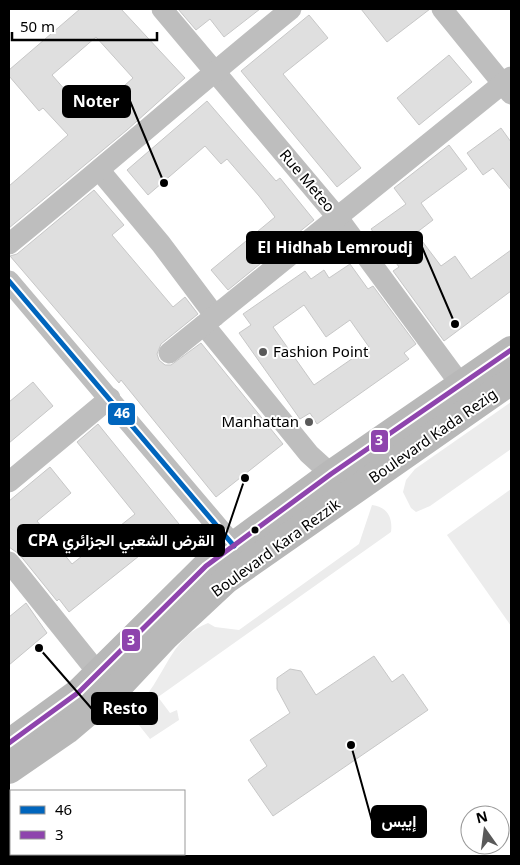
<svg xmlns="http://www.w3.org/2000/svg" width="520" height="865" viewBox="0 0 520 865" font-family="'Noto Sans',Vazirmatn,sans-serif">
<rect width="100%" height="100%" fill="#fff"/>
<g fill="#ececec">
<polygon points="511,402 511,449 430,506 416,512 411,508 403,492 406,480 415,469"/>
<polygon points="511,489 511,626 447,535"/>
<path d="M372,505C387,507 393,517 391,532L158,697L170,713L177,710L179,720L150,739L127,710C133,705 141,701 146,696C167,669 174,636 208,623L215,627L239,630L359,544Z"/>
</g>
<g fill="#dfdfdf" stroke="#c7c7c7" fill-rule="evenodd">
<path d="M80,9H121L185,78L127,130L9,228V186L68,135L43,108L39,111L9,76V70ZM96,37L133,78L91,115L75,97L73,99L52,75Z"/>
<polygon points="178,9 260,9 224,37 210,19 196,30"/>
<polygon points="361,9 430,9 387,42"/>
<polygon points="309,15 328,38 283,74 361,168 337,187 241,71"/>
<polygon points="449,55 472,82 419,125 397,98"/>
<polygon points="207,101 276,181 280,178 314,220 228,290 211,270 275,217 259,196 227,159 221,164 205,146 148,195 127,170"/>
<polygon points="501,128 511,142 511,190 493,168 483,175 467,153"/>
<polygon points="449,145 467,169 421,203 433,220 416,233 441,266 455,256 471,279 511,250 511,291 444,341 393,271 399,267 371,229 406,204 394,188"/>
<polygon points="94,190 124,225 112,235 173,307 185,297 198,314 161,344 157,354 159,360 165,365 171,365 201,343 283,444 216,497 121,380 119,383 10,256 17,254"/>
<path d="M350,264L368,289L373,286L416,344L404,353L409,359L317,424L310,413L300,419L239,333L251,325L243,314L305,271L311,279L324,270L329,278ZM304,305L326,337L350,320L369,347L314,385L273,327Z"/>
<polygon points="33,382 53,406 9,443 9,402"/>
<polygon points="98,424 179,524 69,612 59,599 57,601 19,554 9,547 9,501 50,467 71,493 37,521 72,564 135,514 77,442"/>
<polygon points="26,603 47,633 9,665 9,617"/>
<polygon points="374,656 392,682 403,674 428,710 273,816 248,780 267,766 250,740 290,713 277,689 277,678 290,669 301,671 316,695"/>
</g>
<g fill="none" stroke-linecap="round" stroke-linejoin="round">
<g stroke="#bebebe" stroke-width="21">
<polyline points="162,9 338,218 461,385"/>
<polyline points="442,9 511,94"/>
<polyline points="100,171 161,244 215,316"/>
<path d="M9,244C104,167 196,86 291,9"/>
<polyline points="9,281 234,546"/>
<polyline points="204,325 309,454 331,474"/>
<polyline points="169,353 511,77"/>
<polyline points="9,482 110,398"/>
<polyline points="9,562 98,673"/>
</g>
<g stroke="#b8b8b8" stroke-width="28">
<polyline points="9,743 79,692 206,566 331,474 511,350"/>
<polyline points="9,770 67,730 120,685 166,636 226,580 511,381"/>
</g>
<g stroke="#fff" stroke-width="9">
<polyline id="bus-1" points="9,281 234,546"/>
</g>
<g stroke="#fff" stroke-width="9">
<polyline id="bus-2" points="9,743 79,692 206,566 331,474 511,350"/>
</g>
<use href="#bus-1" stroke="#0065bd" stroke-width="5"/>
<use href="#bus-2" stroke="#8e44ad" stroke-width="5"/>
</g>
<g fill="#595959" stroke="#fff" stroke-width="2">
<circle cx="263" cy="352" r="5"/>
<circle cx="309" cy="422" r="5"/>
</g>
<circle fill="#000" stroke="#fff" stroke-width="2" cx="255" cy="530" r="4.5"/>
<g text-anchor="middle" stroke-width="4" stroke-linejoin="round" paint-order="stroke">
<g font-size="15" fill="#000" stroke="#fff">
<text transform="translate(307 181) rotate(50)" y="5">Rue Meteo</text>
<text transform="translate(433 436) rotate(-35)" y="5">Boulevard Kada Rezig</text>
<text transform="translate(276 548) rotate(-36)" y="5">Boulevard Kara Rezzik</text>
</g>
<g font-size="15" fill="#000" stroke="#fff" text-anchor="start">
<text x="273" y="357">Fashion Point</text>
<text x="299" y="427" text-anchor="end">Manhattan</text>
</g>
</g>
<path fill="none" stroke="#000" stroke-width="2" d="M164 183L130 101M455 324L422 247M245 478L224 540M39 648L92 709M351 745L372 821"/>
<g fill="#000" stroke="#fff" stroke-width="2">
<circle cx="164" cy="183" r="5"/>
<circle cx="455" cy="324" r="5"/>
<circle cx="245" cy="478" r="5"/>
<circle cx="39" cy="648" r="5"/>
<circle cx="351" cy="745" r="5"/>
</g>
<g fill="#000" stroke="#000" stroke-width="2">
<rect x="63" y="86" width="67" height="31" rx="5"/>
<rect x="247" y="232" width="175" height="31" rx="5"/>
<rect x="18" y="525" width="206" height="31" rx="5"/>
<rect x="92" y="693" width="65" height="31" rx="5"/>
<rect x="372" y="806" width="54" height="31" rx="5"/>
</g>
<g font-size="16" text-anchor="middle" font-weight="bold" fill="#fff">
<text x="96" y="107">Noter</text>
<text x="335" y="253">El Hidhab Lemroudj</text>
<text x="121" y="546">CPA القرض الشعبي الجزائري</text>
<text x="125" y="714">Resto</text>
<text x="399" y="827">إيبس</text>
</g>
<g stroke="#fff" stroke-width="2">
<rect x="107" y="402" width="29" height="24" rx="5" fill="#0065bd"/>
<rect x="370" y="429" width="19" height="24" rx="5" fill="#8e44ad"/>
<rect x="121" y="628" width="20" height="24" rx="5" fill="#8e44ad"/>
</g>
<g font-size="14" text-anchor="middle" font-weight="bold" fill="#fff">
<text x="122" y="418">46</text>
<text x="379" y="445">3</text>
<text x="131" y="645">3</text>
</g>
<rect width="520" height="865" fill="none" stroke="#000000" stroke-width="20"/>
<rect x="10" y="790" width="175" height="65" fill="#ffffff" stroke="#999999"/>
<rect x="20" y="806" width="25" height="8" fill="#0065bd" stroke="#999999"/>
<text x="55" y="815" font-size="15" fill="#000000">46</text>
<rect x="20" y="831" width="25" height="8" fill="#8e44ad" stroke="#999999"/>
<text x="55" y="840" font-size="15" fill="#000000">3</text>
<g transform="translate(485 830) rotate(346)"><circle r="24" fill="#ffffff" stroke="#999999"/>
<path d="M0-4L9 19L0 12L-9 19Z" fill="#595959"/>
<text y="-8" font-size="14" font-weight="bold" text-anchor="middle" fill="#000000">N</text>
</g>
<path d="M12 32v8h145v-8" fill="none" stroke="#000000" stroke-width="2.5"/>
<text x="20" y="32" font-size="15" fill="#000000" stroke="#ffffff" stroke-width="4" paint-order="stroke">50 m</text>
</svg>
